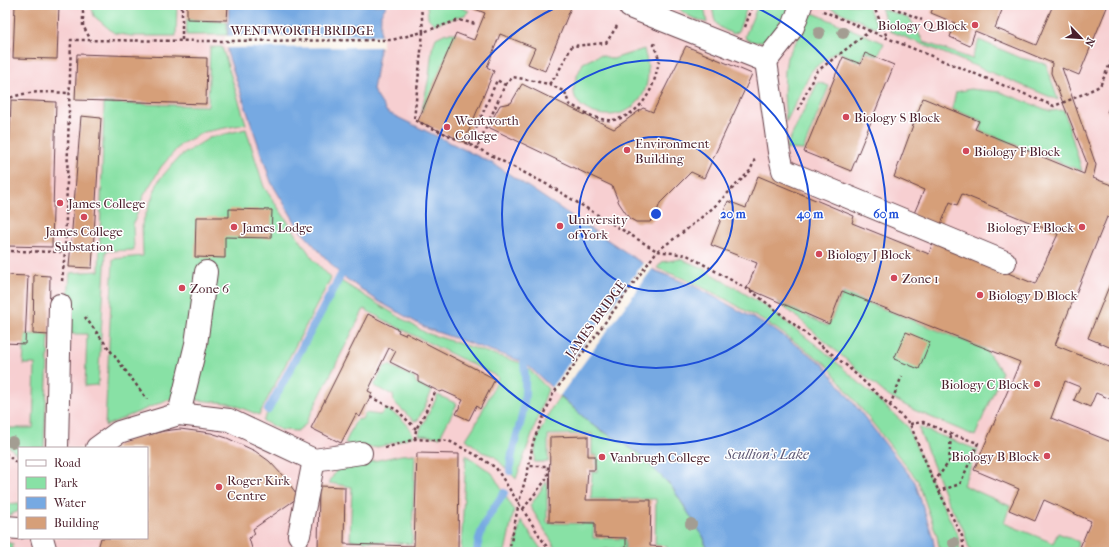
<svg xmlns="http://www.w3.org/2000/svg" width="1119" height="557" viewBox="0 0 1119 557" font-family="'IM FELL French Canon',serif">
<rect width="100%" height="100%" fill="#fff"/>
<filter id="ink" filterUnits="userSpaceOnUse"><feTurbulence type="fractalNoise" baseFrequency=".025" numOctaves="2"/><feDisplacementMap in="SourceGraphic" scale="8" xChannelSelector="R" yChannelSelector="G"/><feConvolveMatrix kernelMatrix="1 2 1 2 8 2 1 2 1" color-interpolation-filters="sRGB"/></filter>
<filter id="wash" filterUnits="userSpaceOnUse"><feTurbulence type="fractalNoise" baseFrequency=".012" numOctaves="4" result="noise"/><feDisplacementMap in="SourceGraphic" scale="16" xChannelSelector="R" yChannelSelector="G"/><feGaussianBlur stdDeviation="0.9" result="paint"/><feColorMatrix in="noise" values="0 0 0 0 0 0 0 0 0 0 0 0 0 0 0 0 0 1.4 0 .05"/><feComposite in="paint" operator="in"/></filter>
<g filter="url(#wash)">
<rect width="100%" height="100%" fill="#f9f0e3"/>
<path fill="#f7cfd1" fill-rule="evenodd" d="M5,5H1114V552H5ZM19,448H147V538H19Z"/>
<g fill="#88e1a5" stroke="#698068">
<polygon points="91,5 177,5 176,36 131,36 114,33 94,16"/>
<polygon points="427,5 455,5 469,11 465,15 434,24 428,18"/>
<path d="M677,5H704L707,23C696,19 683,16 677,5Z"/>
<path d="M712,5H748L738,32L733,34C714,25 715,25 712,5Z"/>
<path d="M758,5H790C784,20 776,44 755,42C752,42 749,40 746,39L745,36Z"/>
<polygon points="823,5 867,5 879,29"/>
<polygon points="881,8 910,19 924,42 972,59 979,40 1021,58 1046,64 1058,100 890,31"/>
<polygon points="813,13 884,43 878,56 864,51 860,62 836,51 812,70 786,122 784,94 785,70 787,57"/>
<polygon points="187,19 227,22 227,35 186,35"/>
<polygon points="446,33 456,33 421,114 429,77 432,49 436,38"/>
<polygon points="210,47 222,47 246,124 204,132 181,144 161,167 143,197 133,225 134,250 106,251 98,385 85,386 87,334 65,334 70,273 99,271 104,103 208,106"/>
<path d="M644,49C645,55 648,63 648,69C649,134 568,121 574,86C575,78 580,70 583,63L600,55L613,59Z"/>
<polygon points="818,82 829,86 803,150 785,149"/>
<polygon points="970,89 1000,92 1050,111 1064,110 1082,171 981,131 982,121 952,109 956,92"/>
<polygon points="246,129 264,187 313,259 331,278 259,415 229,403 196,400 167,400 105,426 113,259 143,256 142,224 159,180 179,157 209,138"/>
<polygon points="680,259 701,267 765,306 824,351 907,426 935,489 958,536 960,552 940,552 937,536 918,481 826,364 774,327 720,296 682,278 657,268 662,262"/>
<polygon points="341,281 376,303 426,333 524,364 548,389 516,479 494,456 482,452 466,439 475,425 497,381 498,377 397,327 364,309 305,425 297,431 281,430 263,421"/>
<polygon points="843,293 985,349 1002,372 975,436 914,410 888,396 797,317 776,301 828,326"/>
<polygon points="25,334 49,335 44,448 19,448 19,456 5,443 5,428 33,428 35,364 23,364"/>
<polygon points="389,365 414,378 417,384 432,391 418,420 414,421 394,402 393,395 374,386 384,367"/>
<polygon points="438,395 457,404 440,437 419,435 420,430"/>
<polygon points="560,396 591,424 637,452 672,487 704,538 707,552 667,552 667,546 655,545 656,499 591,499 592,472 597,472 597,455 592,455 592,434 548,435 548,462 534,462 536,441 551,409"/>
<path d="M386,409C396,414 411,424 413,436C389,444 369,454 345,443L356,420L362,419L365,413L380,415Z"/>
<polygon points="918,427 978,450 963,485 1010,506 1004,523 1053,543 1058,533 1079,542 1075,552 970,552 963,528 948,502"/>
<polygon points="415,454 412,544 350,540 352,487 329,483 337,469 401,455"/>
<polygon points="466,455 492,473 514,510 505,552 461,552"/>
<polygon points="547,481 547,523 594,524 593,538 625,539 625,549 606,549 593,552 558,552 530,506"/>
<polygon points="19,503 19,511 7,516 5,514 5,504"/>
<polygon points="521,520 543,552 514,552"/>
<polygon points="5,542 13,544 12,549 18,552 7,552 7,547 5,547"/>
</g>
<polygon fill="#76a9e2" stroke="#606486" points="229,5 387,5 381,14 380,48 373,90 387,112 494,164 651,269 696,287 773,329 823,364 915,482 933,538 935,552 707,552 704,538 672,487 637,452 591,424 524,362 428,329 378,301 341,275 300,230 271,182 227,52"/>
<g fill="#f9f0e3">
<polygon points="382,35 382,47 225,48 225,36"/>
<polygon points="644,262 653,268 559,397 550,389"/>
</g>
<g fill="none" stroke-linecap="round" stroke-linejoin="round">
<g stroke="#76a9e2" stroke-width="8">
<polyline points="268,410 341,275"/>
<path d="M510,471C510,453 517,437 521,420C526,401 526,381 524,362"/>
<path d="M477,552C479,527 490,514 504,493"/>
</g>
</g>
<g id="blocks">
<g fill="#d69f79">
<polygon points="15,5 59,5 57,59 13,58"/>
<polygon points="187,5 228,5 227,20 187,19"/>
<polygon points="465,5 572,5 545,71 528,64 535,48 500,34 487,67 494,71 464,142 418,121 456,33 474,40 485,13"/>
<polygon points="934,5 1004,5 995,28 1036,45 1053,5 1108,5 1079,75 1062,68 1096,165 1093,178 1114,186 1114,220 1107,217 1055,345 1114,369 1114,396 1113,400 1096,393 1090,407 1074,400 1080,387 1065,381 1051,418 1114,443 1114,552 1078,552 1091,521 1044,500 1035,521 1009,510 1019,489 974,470 1020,362 842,291 829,324 747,288 757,263 711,245 728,201 746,208 758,176 854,216 852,223 929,254 934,238 971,258 1035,284 1058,234 962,194 957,205 950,202 939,229 912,218 924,190 894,177 923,98 979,121 975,129 1084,174 1087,163 1051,73 1052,63 975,31 970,46 950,37 955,23 931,13"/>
<polygon points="686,46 752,74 704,178 691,172 660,203 655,217 650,222 636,222 629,218 619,203 612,186 488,127 500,105 511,103 522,84 614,129 643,108 653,112"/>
<polygon points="5,48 9,48 7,96 5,96"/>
<polygon points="865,53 894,65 851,171 804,152 843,57 861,64"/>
<polygon points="77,54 207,58 206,104 75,100"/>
<polygon points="1114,96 1114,115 1107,112"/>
<polygon points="11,100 56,102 52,247 6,246"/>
<polygon points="81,116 101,118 92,268 69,267"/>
<polygon points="229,209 272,210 271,238 225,237 225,258 195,257 196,217 229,217"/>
<polygon points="1114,274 1114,349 1088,338"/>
<polygon points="5,275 28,276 25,344 5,343"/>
<polygon points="34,275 50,276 49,335 33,334"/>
<polygon points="368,314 399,330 398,332 405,335 406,333 495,379 480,409 476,406 469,420 456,414 463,400 443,391 440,392 418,381 418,376 390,362 396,351 389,348 368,391 372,393 360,417 356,414 341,443 311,428"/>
<polygon points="906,332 930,342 919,369 894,359"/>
<polygon points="180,429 211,433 227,438 255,451 269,461 284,477 299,497 253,529 255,534 249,538 253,552 97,552 101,538 147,538 147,448 112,448 129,440 164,431"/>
<polygon points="588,436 588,456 595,456 595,470 588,470 586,500 651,500 650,546 662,547 662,552 626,552 626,538 595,537 595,523 549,522 550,437"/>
<polygon points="417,453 459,454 458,552 318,552 319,486 345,487 344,544 414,546"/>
</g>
</g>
</g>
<g filter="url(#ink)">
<use href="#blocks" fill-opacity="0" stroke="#643e47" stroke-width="1"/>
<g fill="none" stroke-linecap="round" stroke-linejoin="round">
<g stroke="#643e47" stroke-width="24">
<g id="minor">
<polyline points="630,7 766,61 793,27 801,5"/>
<polyline points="766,61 779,152 783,170 1005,262"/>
<polyline points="179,414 196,344 206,272"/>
<polyline points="57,448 60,305"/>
<polyline points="97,448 119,432 179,414 229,420 314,460 361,453"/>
<polyline points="5,527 19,528"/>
<polyline points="299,535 314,460"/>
<polyline points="42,538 46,552"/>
</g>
</g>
<g stroke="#643e47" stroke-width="2.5" stroke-dasharray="3 3" stroke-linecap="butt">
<polyline points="83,5 83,26 91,40"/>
<polyline points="421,5 423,32 459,20 476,24"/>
<polyline points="873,5 887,37"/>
<polyline points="887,5 922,20"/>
<polyline points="823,11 870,31"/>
<polyline points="745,27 753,5"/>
<polyline points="182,40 182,5"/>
<polyline points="5,44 6,44 8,5"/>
<polyline points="549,84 556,76 572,46 606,43 617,26"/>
<path d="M505,85L513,77L549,84L565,92L569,104C582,110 598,122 613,120C638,116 653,93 657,69C658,67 659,63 659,60C659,56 655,50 654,45L655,43"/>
<path d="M5,100C27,90 45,92 69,93"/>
<polyline points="798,110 816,72 870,31 1054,106 1072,99 1100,86 1114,55"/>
<polyline points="469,145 497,80 505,85 477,148"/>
<polyline points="5,251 65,252"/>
<polyline points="62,281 65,252 71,40 213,41 392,40 423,32 414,120 477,148 550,186 657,251 687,255 754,293 847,366 910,424 934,482 962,536 964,552"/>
<polyline points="85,317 147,399"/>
<polyline points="370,397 397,410 416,429"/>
<polyline points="890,405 902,376"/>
<polyline points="910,424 923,422 951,434 978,443 960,484 939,491"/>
<polyline points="415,439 416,429 422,419 436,390"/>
<polyline points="385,448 415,439 449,441 476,455 496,468 550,552"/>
<polyline points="5,453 19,465"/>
<polyline points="934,482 949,462 951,434"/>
<polyline points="523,509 548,477 548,466 529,466"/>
<polyline points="509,552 519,502 529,466 533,442 553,394 657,251 686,230 714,207 750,171 755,159"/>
</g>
<use href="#minor" stroke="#fff" stroke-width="22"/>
</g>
<g fill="#a39d92">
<circle cx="819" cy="33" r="6"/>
<circle cx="843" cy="33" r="6"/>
<circle cx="12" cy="442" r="6"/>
<circle cx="691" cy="524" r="6"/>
<circle cx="954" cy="543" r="6"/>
</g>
</g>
<g fill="none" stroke="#1d4ed8" stroke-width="2">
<circle cx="656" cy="214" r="77"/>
<circle cx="656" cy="214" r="154"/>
<path d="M753 6A230 230 0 1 1 559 6"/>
</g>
<g fill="#d1495b" stroke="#fff" stroke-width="1.5">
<circle cx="975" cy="25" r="4"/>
<circle cx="846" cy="117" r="4"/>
<circle cx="447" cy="127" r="4"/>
<circle cx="627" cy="150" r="4"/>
<circle cx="966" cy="151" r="4"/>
<circle cx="60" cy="203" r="4"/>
<circle cx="84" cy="217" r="4"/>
<circle cx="560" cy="226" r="4"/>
<circle cx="234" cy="227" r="4"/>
<circle cx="1082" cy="227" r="4"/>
<circle cx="819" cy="254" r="4"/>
<circle cx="894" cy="278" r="4"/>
<circle cx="182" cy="288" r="4"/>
<circle cx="980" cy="295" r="4"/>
<circle cx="1037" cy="384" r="4"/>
<circle cx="1047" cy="456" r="4"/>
<circle cx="602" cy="457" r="4"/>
<circle cx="219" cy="487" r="4"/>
</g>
<g text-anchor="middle" stroke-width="3" stroke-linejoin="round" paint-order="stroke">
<g font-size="13" fill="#4a1f2b" stroke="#fff" text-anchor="start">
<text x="967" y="30" text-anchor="end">Biology Q Block</text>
<text x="854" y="122">Biology S Block</text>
<text x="455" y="125">Wentworth<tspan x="455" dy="15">College</tspan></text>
<text x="635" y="148">Environment<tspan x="635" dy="15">Building</tspan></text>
<text x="974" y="156">Biology F Block</text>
<text x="68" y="208">James College</text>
<text x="568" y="224">University<tspan x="568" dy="15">of York</tspan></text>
<text x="242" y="232">James Lodge</text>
<text x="1074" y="232" text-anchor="end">Biology E Block</text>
<text x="84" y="236" text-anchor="middle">James College<tspan x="84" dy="15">Substation</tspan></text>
<text x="827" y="259">Biology J Block</text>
<text x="902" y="283">Zone 1</text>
<text x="190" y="293">Zone 6</text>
<text x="988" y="300">Biology D Block</text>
<text x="1029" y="389" text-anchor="end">Biology C Block</text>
<text x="1039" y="461" text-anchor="end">Biology B Block</text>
<text x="610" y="462">Vanbrugh College</text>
<text x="227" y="485">Roger Kirk<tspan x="227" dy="15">Centre</tspan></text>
</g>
<g font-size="13" fill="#4a1f2b" stroke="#fff">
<text x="302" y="35">WENTWORTH BRIDGE</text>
<text transform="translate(595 319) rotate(-54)" y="5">JAMES BRIDGE</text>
</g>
<g font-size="14" font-style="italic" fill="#5c5674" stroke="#fff">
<text x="767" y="459">Scullion's Lake</text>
</g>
</g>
<circle cx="656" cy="214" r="6" fill="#1d4ed8" stroke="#fff" stroke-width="2"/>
<g font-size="12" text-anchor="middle" font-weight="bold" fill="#1d4ed8" stroke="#fff" stroke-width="3" stroke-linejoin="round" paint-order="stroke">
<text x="733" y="218">20 m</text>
<text x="810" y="218">40 m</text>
<text x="886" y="218">60 m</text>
</g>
<rect width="1119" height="557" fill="none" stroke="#fff" stroke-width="20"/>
<rect x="18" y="447" width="130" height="92" fill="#ffffff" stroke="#b7a5aa"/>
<rect x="26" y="460" width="20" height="6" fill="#ffffff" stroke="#b7a5aa"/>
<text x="54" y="467" font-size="12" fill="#4a1f2b">Road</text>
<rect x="26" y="477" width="20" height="12" fill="#88e1a5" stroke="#b7a5aa"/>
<text x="54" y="487" font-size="12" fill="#4a1f2b">Park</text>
<rect x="26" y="497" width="20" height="12" fill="#76a9e2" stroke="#b7a5aa"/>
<text x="54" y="507" font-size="12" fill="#4a1f2b">Water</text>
<rect x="26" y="517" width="20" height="12" fill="#d69f79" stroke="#b7a5aa"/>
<text x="54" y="527" font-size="12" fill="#4a1f2b">Building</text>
<g transform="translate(1081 38) rotate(115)" stroke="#ffffff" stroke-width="3" paint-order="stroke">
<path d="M0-3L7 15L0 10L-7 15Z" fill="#4a1f2b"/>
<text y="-6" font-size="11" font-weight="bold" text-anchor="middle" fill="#4a1f2b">N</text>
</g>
</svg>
